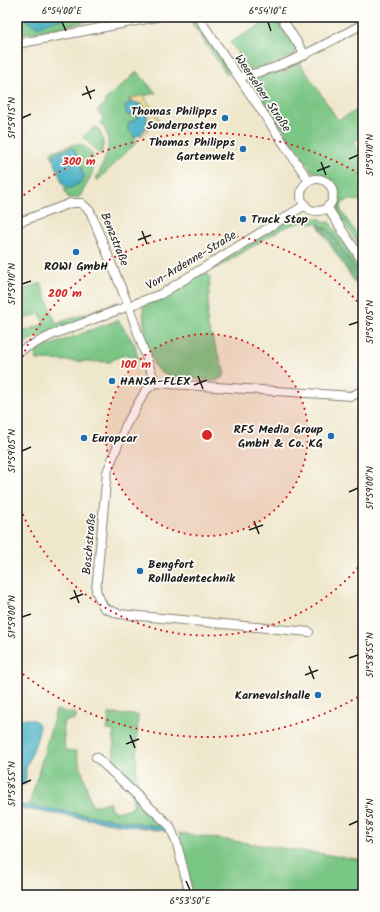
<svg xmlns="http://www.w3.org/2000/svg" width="380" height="912" viewBox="0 0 380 912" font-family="Kalam,sans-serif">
<rect width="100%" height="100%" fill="#fdfcf7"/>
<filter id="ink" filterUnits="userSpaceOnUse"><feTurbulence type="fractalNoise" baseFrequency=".025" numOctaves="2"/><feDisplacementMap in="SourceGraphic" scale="8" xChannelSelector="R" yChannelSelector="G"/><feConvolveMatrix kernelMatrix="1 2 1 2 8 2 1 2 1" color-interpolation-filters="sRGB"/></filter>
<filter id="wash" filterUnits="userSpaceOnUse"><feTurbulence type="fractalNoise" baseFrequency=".012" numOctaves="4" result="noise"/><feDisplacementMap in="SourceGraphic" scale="16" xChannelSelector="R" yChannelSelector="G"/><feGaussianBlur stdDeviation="0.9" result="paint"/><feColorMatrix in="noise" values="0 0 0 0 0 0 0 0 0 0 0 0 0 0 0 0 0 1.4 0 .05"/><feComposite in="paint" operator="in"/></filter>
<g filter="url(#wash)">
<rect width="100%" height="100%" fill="#efe7cc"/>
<g fill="#7ac685" stroke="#4b7150">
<polygon points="17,17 87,17 88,21 17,36"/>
<polygon points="276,17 296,49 295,55 250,71 230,42"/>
<polygon points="191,22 198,23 228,69 227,75"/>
<polygon points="300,63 338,120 363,107 363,136 353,142 363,157 363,201 350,200 343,202 340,209 363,244 363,252 338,213 339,194 334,182 327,176 312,171 249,80 254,76 286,71"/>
<path d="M137,72L156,93L128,99L132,102H130L129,116L137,115V120L131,121L128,126L137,142L98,180L96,179C105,160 116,140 100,122L104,119L97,111L106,103L104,101Z"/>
<path d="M96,126C103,134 106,146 100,155L83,137Z"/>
<path d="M76,144C82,144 86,147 90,151C101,165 87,182 81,195L77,198H68L64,188C73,188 77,185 84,179L74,149L53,156V158L50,152Z"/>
<polygon points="299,214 301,216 321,219 326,223 329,222 363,270 363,280 330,231 319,224 301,222 283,228 217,268 218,262"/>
<polygon points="202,273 208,274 210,279 207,324 224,370 224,376 216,381 167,376 155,367 145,341 143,307"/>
<polygon points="41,283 56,324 118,302 117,308 41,335 17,346 17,334 44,324 40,313 17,322 17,292"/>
<path d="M118,320L135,345L138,359C127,353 120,355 110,362L37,360L35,351Z"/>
<polygon points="56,710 76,714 76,719 63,722 65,750 76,751 92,806 109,802 111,809 116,812 134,807 131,791 168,828 29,806"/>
<polygon points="109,714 138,715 136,776 139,793 113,768 114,731 107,730"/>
<polygon points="179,833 363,860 363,895 193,895"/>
</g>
<polygon fill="#63ab72" stroke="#406447" points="317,224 330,231 363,280 363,295"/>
<path fill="#eeda9e" stroke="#857b5d" d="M143,95L159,119L142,136L140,135C148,128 146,115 144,106L128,99Z"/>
<g fill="#48b2c6" stroke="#326771">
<polygon points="25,17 77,17 48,22 38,27 27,21"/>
<path d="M130,102L142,104C151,113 149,133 135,137L127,128L130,122L138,119L137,115H127L125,106Z"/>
<polygon points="70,148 74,149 84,176 83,181 70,188 63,185 53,158 55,154"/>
<path d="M17,717C23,720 33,717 38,723C43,730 30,757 27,765C25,770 26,778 26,784L18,786Z"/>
<polygon points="17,804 168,828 170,832 17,808"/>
</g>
</g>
<g filter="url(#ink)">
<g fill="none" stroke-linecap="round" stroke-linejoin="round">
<g stroke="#868274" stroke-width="10">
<g id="minor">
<polyline points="198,17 309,181"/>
<polyline points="281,17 305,55"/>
<polyline points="17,44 157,17"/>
<path d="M239,77C286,68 321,46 363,24"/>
<circle cx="317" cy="195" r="16"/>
<polyline points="327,207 363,262"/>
<polyline points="17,223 71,203 81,203 90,211 129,307 155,383"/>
<polyline points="17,352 54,334 161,294 305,205"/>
<polyline points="309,632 119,614 104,608 96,591 107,472 126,425 146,390 155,383 352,396 363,390"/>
<polyline points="96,757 170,826 177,844 190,895"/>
</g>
</g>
<use href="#minor" stroke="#fff" stroke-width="8"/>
</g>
</g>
<path fill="none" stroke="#1c1c1c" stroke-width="1.5" d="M62,22L66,31M268,22L271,31M86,86L91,99M82,95L95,90M22,118L31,114M349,159L358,155M321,162L326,175M317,171L330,166M142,231L147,244M138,240L151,235M22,284L31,281M349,325L358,322M198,376L203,389M194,385L207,380M22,451L31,447M349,492L358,488M254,521L259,534M249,530L263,525M74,590L79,603M70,599L83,594M22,617L31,614M349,658L358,655M309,666L314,679M305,675L318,670M130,735L135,748M126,744L139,739M22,784L31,780M349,825L358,821M186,881L190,890"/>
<circle cx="207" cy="435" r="101" fill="#d62828" fill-opacity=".12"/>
<g fill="none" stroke="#d62828" stroke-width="2" stroke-dasharray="2 4">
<circle cx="207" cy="435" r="101"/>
<path d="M362 563A201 201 0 0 1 18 502M18 368A201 201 0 0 1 362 307"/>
<path d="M363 694A302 302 0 0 1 19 671M19 199A302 302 0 0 1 363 176"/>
</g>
<g fill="#1f6fb2" stroke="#fdfcf7" stroke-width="1.5">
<circle cx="225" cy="118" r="4"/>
<circle cx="243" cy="149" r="4"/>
<circle cx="243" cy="219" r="4"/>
<circle cx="76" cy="252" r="4"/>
<circle cx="112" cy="381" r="4"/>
<circle cx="331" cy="436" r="4"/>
<circle cx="84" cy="438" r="4"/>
<circle cx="140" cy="571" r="4"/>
<circle cx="318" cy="695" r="4"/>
</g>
<g text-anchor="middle" stroke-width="3.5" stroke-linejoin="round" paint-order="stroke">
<g font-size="12" fill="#1c1c1c" stroke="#fdfcf7">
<text transform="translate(263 93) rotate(56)" y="4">Weerseloer Straße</text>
<text transform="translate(115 239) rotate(68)" y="4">Benzstraße</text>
<text transform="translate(191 260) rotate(-31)" y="4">Von-Ardenne-Straße</text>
<text transform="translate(89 544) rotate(-85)" y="4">Boschstraße</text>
</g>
<g font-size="12" font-weight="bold" fill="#1c1c1c" stroke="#fdfcf7" text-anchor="end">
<text x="217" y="115">Thomas Philipps<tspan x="217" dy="14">Sonderposten</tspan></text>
<text x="235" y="146">Thomas Philipps<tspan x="235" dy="14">Gartenwelt</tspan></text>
<text x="251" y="223" text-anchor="start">Truck Stop</text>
<text x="76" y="270" text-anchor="middle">ROWI GmbH</text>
<text x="120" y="385" text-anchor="start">HANSA-FLEX</text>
<text x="323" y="433">RFS Media Group<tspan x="323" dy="14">GmbH &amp; Co. KG</tspan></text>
<text x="92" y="442" text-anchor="start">Europcar</text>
<text x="148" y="568" text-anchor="start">Bengfort<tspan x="148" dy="14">Rollladentechnik</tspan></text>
<text x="310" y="699">Karnevalshalle</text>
</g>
</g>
<circle cx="207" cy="435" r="6" fill="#d62828" stroke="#fdfcf7" stroke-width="2"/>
<g font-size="12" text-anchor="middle" font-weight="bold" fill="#d62828" stroke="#fdfcf7" stroke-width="3.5" stroke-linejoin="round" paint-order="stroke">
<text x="79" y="165">300 m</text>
<text x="65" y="297">200 m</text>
<text x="136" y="368">100 m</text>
</g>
<rect width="380" height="912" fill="none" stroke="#fdfcf7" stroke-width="44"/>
<rect x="22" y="22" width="336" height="868" fill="none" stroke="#1c1c1c" stroke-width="1.5"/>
<g font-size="10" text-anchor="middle" fill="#1c1c1c">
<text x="62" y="14">6°54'00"E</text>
<text x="268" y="14">6°54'10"E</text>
<text transform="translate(11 118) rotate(-90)" y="4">51°59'15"N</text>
<text transform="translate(369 155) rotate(-90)" y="4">51°59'10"N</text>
<text transform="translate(11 284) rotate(-90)" y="4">51°59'10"N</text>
<text transform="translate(369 322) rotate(-90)" y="4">51°59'05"N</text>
<text transform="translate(11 451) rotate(-90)" y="4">51°59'05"N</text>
<text transform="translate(369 488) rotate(-90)" y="4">51°59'00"N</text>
<text transform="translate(11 617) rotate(-90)" y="4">51°59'00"N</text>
<text transform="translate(369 655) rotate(-90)" y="4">51°58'55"N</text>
<text transform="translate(11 784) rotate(-90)" y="4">51°58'55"N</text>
<text transform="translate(369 821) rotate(-90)" y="4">51°58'50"N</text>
<text x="190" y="904">6°53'50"E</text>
</g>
</svg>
